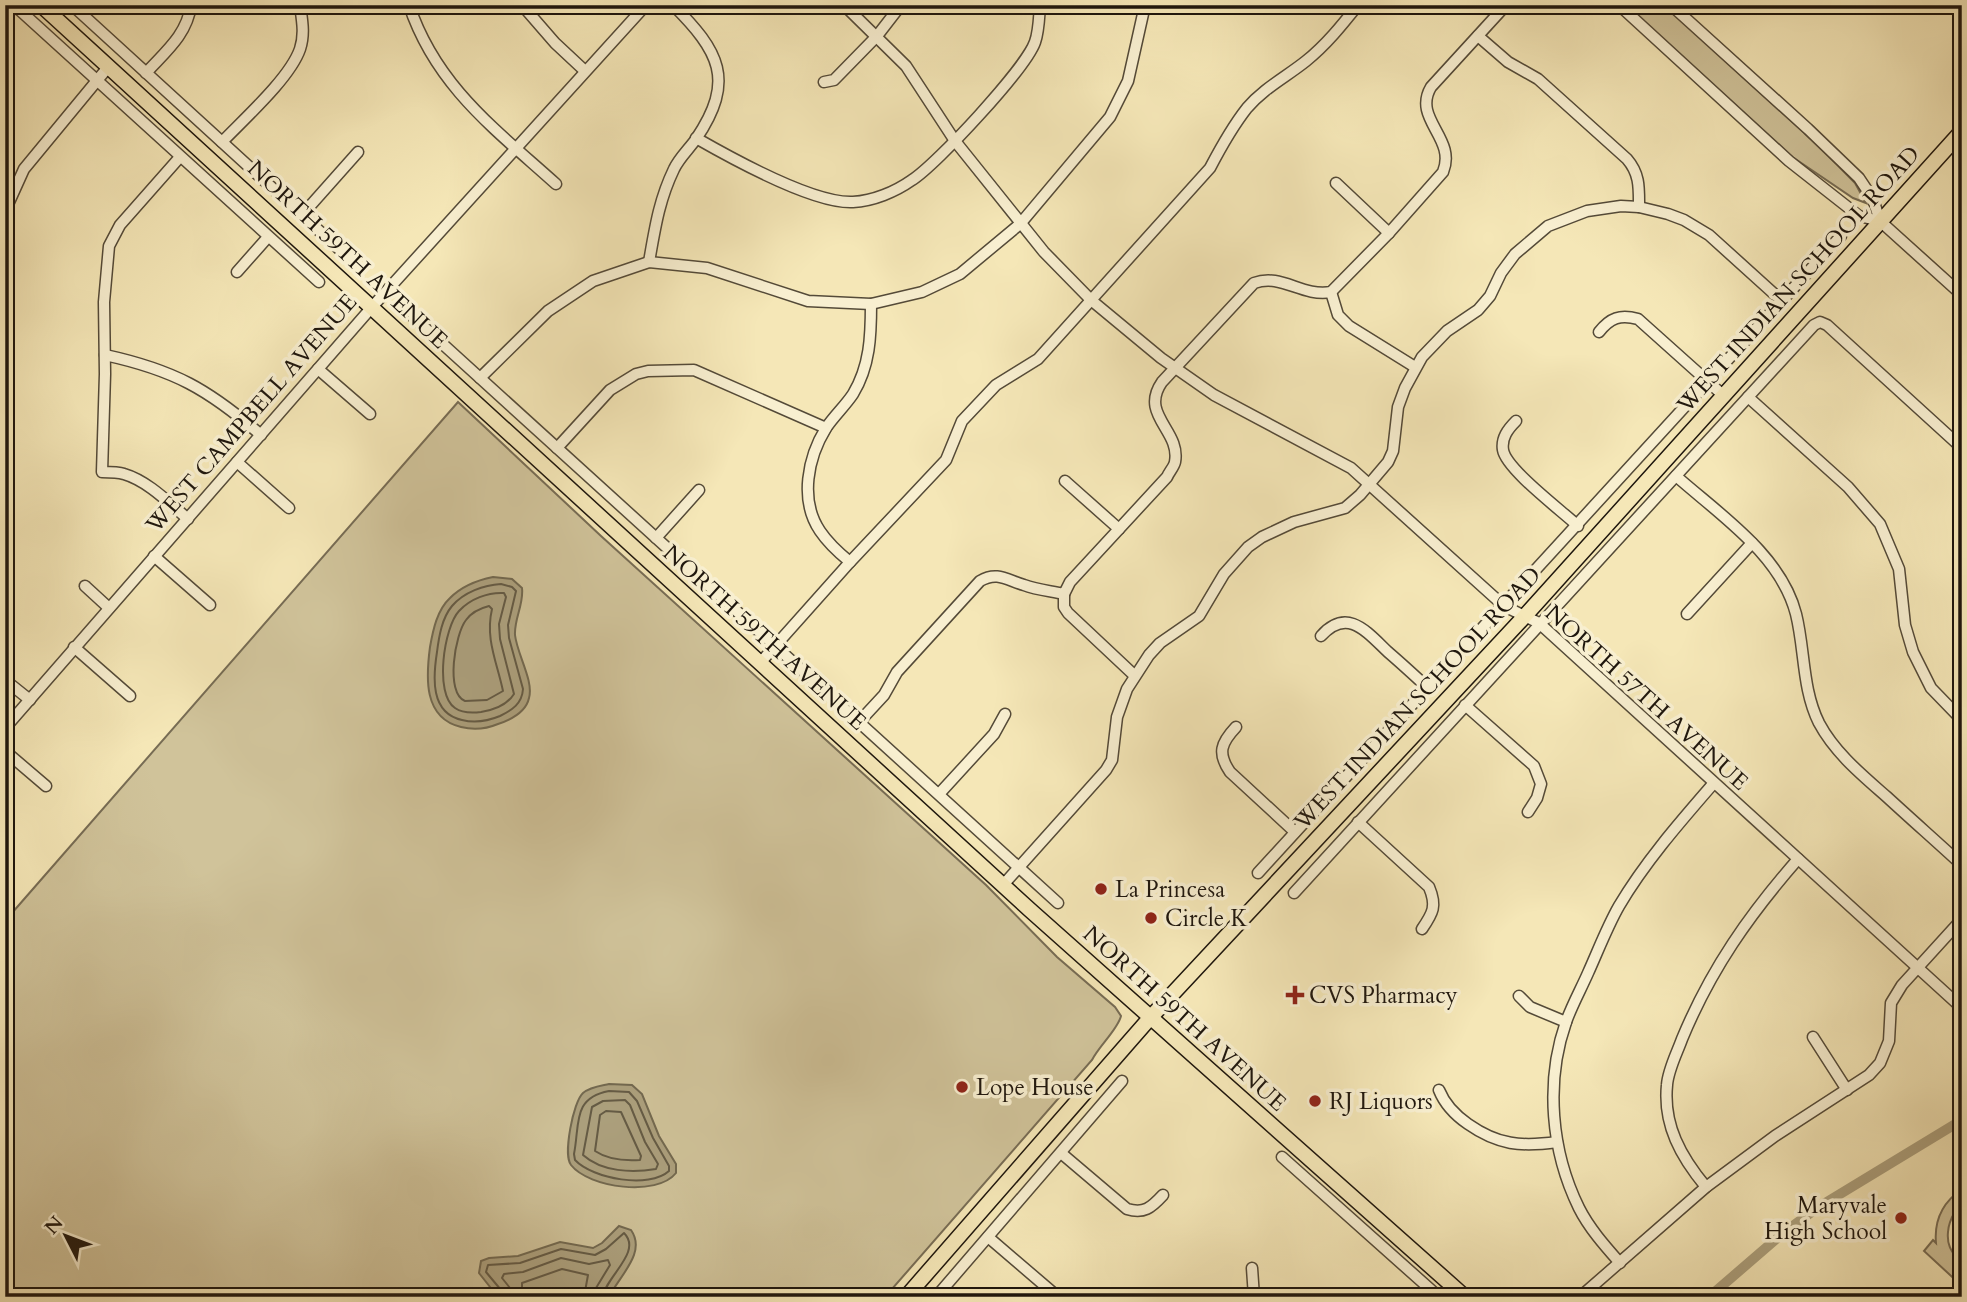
<svg xmlns="http://www.w3.org/2000/svg" width="1967" height="1302" viewBox="0 0 1967 1302" font-family="Cardo,serif">
<rect width="100%" height="100%" fill="#f5e7b7"/>
<filter id="stains"><feTurbulence type="fractalNoise" baseFrequency=".00286" numOctaves="4"/><feColorMatrix values="0 0 0 0 .2 0 0 0 0 .09 0 0 0 0 .02 0 0 0 .5 -.17"/></filter>
<radialGradient id="worn" r=".72"><stop offset=".6" stop-color="#630" stop-opacity="0"/><stop offset="1" stop-color="#630" stop-opacity=".3"/></radialGradient>
<g fill="#d0c39a" stroke="#776c54" stroke-width="2">
<polygon points="1626,5 1664,5 1821,148 1855,183 1866,203 1853,198 1791,156"/>
<path d="M458,402L601,536L986,885L1057,957L1115,1007L1121,1016C1118,1029 1099,1046 1092,1060L885,1297H5V921Z"/>
<path d="M1962,1189C1962,1209 1949,1213 1948,1232C1946,1252 1959,1256 1962,1268C1963,1273 1962,1281 1962,1286L1924,1251L1933,1240L1936,1243C1934,1221 1943,1202 1962,1189Z"/>
</g>
<g fill="#aca07d" stroke="#736950" stroke-width="2">
<path d="M493,577L512,579L522,588C524,604 514,619 515,635C517,654 534,681 529,698C526,712 510,720 498,724C486,729 473,730 461,727C423,718 426,677 430,647C433,630 437,610 450,598C461,587 478,580 493,577Z"/>
<path d="M609,1084L632,1085L642,1094L659,1136L676,1164V1173C657,1197 589,1188 571,1165C563,1155 573,1102 583,1093C590,1087 600,1086 609,1084Z"/>
<path d="M619,1226L631,1230C647,1253 619,1276 609,1297H498L479,1273L481,1261L489,1258L518,1256L560,1242L593,1248L602,1243Z"/>
</g>
<g fill="none" stroke-linecap="round" stroke-linejoin="round">
<g stroke="#655b45" stroke-width="2">
<path d="M501,584L512,587L516,591L508,625L509,638L523,689C522,704 512,710 500,716C488,721 474,723 462,720C430,713 433,677 437,652C439,636 442,618 452,606C464,592 484,585 501,584Z"/>
<path d="M504,593L506,597L499,624L500,639L514,694C507,705 494,710 481,712C473,713 462,713 455,708C434,694 444,627 459,611C470,599 488,592 504,593Z"/>
<path d="M489,606L492,609C485,639 497,662 503,691L487,700L465,701C445,693 455,634 466,620C471,613 481,608 489,606Z"/>
<path d="M609,1091L629,1092L637,1101L653,1138L669,1166V1171C649,1189 593,1179 575,1160L574,1154C580,1124 572,1098 609,1091Z"/>
<path d="M625,1100L630,1105L645,1142L658,1164L656,1169C632,1173 602,1172 583,1155L592,1107L603,1101Z"/>
<path d="M606,1111L621,1112L641,1156L640,1160C625,1161 607,1159 595,1151L600,1115Z"/>
<path d="M502,1297L501,1290L486,1272L488,1265L520,1263L561,1249L595,1255L606,1249L624,1233C643,1252 605,1277 603,1297"/>
<polyline points="511,1297 510,1288 502,1278 504,1274 523,1272 561,1258 589,1264 608,1260 610,1265 596,1288 594,1297"/>
<polyline points="522,1297 522,1283 562,1269 588,1275 584,1297"/>
</g>
<polyline stroke="#aca07d" stroke-width="10" points="1709,1297 1782,1234 1817,1208 1962,1120"/>
<g stroke="#544a38" stroke-width="13">
<g id="minor">
<polyline points="14,5 319,282"/>
<polyline points="72,5 350,259"/>
<path d="M409,5C436,86 495,129 556,184"/>
<polyline points="522,5 555,43 585,71"/>
<polyline points="844,5 906,66 955,141 1044,252 1091,300 1161,358 1214,395 1351,468 1504,606 1539,623 1962,1008"/>
<polyline points="1619,5 1789,161 1859,216 1880,221 1962,295"/>
<polyline points="1671,5 1808,129 1859,178 1873,199 1880,221"/>
<polyline points="5,17 15,6"/>
<path d="M1478,36L1508,62L1538,79L1627,159C1640,174 1639,188 1639,207"/>
<path d="M146,73C165,52 187,35 191,5"/>
<polyline points="824,82 834,80 877,36 901,5"/>
<path d="M696,138C731,158 814,204 853,202C873,201 895,192 912,180C937,164 1026,68 1035,42C1039,31 1039,17 1040,5"/>
<path d="M222,142C244,119 290,78 300,49C305,34 302,20 300,5"/>
<path d="M180,157L120,225L109,246L104,302L105,374L102,472C109,472 118,472 124,474C148,481 169,503 188,519"/>
<polyline points="1336,183 1389,233"/>
<polyline points="5,211 24,169 109,66"/>
<polyline points="302,215 358,152"/>
<path d="M649,262C655,228 659,200 674,169C679,158 689,149 696,139C736,80 719,51 673,5"/>
<polyline points="237,272 268,237"/>
<polyline points="1331,292 1338,315 1349,326 1415,367"/>
<polyline points="414,318 1058,903"/>
<path d="M1599,332C1610,318 1620,314 1638,319L1724,396"/>
<path d="M105,355C174,370 208,389 261,435"/>
<polyline points="318,369 370,414"/>
<polyline points="480,378 548,311 593,281 649,262 707,268 808,301 871,304 922,292 960,274 1020,224 1110,117 1128,81 1145,5"/>
<polyline points="1748,397 1848,487 1880,524 1899,569 1905,625 1913,652 1931,688 1962,720"/>
<path d="M1516,421C1508,429 1501,438 1503,450C1506,469 1562,511 1578,526"/>
<polyline points="557,448 610,390 636,374 648,371 694,370 826,428"/>
<polyline points="237,462 289,508"/>
<path d="M1676,476C1720,515 1781,555 1796,614C1805,650 1802,689 1819,723C1835,753 1862,775 1887,797C1912,820 1937,842 1962,865"/>
<polyline points="1065,481 1119,529"/>
<polyline points="656,538 699,490"/>
<polyline points="154,556 210,605"/>
<path d="M850,562C839,553 828,543 820,531C799,500 808,457 826,428C834,416 845,406 853,394C870,366 871,336 871,304"/>
<polyline points="85,586 109,608"/>
<polyline points="1064,594 1064,607 1068,613 1134,675"/>
<polyline points="1687,614 1752,543"/>
<path d="M1321,636C1347,607 1366,631 1388,652C1402,664 1415,676 1429,689"/>
<polyline points="74,647 130,696"/>
<path d="M760,663L850,562L946,460L962,421L996,385L1038,359L1210,168C1221,147 1232,127 1247,108C1264,88 1286,77 1306,61C1326,45 1342,25 1358,5"/>
<polyline points="5,680 30,700"/>
<polyline points="1465,705 1534,766 1541,784 1537,798 1528,812"/>
<path d="M859,722L884,695L897,672L980,581C997,571 1007,580 1024,585C1037,590 1051,591 1064,594L1070,582L1167,477C1169,472 1174,467 1175,462C1181,430 1139,415 1162,382L1254,283C1282,273 1301,297 1331,292L1389,233L1443,172C1457,138 1412,119 1431,87L1506,5"/>
<path d="M1236,727C1221,743 1217,753 1230,772L1295,832"/>
<polyline points="5,728 372,307 646,5"/>
<polyline points="5,751 46,786"/>
<polyline points="939,794 994,734 1005,714"/>
<path d="M1358,822L1429,887C1437,906 1433,913 1422,929"/>
<polyline points="1258,873 1841,236"/>
<polyline points="1003,885 1106,770 1112,760 1117,717 1127,689 1149,655 1160,643 1199,616 1224,574 1248,547 1262,537 1294,522 1345,508 1360,495 1388,462 1393,451 1398,407 1405,388 1422,357 1447,331 1478,310 1490,296 1501,273 1515,254 1548,226 1587,211 1621,206 1639,207 1668,214 1684,220 1709,235 1782,301"/>
<polyline points="1294,893 1814,325 1820,322 1827,325 1962,448"/>
<polyline points="1519,996 1530,1007 1566,1022"/>
<polyline points="1813,1037 1847,1090"/>
<path d="M1439,1090C1445,1105 1455,1115 1468,1124C1498,1145 1521,1147 1557,1142"/>
<path d="M1061,1153L1127,1209C1144,1214 1151,1208 1163,1195"/>
<polyline points="1282,1157 1439,1297"/>
<path d="M1706,1187C1681,1157 1663,1125 1667,1085C1668,1070 1677,1053 1682,1039C1711,969 1749,915 1798,859"/>
<polyline points="988,1237 1058,1297"/>
<path d="M1620,1263C1605,1246 1589,1228 1579,1208C1551,1151 1545,1082 1566,1022C1572,1005 1581,989 1588,973C1598,951 1607,927 1619,906C1645,862 1680,822 1713,784"/>
<polyline points="1252,1268 1254,1297"/>
<polyline points="936,1297 1122,1081"/>
<polyline points="1580,1297 1706,1187 1775,1136 1869,1075 1880,1063 1889,1041 1891,1003 1902,985 1962,919"/>
</g>
</g>
<g stroke="#1e160d" stroke-width="17">
<g id="major">
<polyline points="41,5 1030,910 1465,1297"/>
<polyline points="906,1297 1150,1018 1524,617 1962,131"/>
</g>
</g>
<use href="#minor" stroke="#f8efd0" stroke-width="10"/>
<use href="#major" stroke="#f5e7b7" stroke-width="14"/>
</g>
<g fill="#8f2418" stroke="#f8efd0" stroke-width="2.5">
<circle cx="1101" cy="889" r="7"/>
<circle cx="1151" cy="918" r="7"/>
<path d="M1291.5 984.5h7v7h7v7h-7v7h-7v-7h-7v-7h7z"/>
<circle cx="962" cy="1087" r="7"/>
<circle cx="1315" cy="1101" r="7"/>
<circle cx="1901" cy="1218" r="7"/>
</g>
<g text-anchor="middle" stroke-width="7" stroke-linejoin="round" paint-order="stroke">
<g font-size="23" fill="#1e160d" stroke="#f8efd0">
<text transform="translate(348 254) rotate(43)" y="8">NORTH 59TH AVENUE</text>
<text transform="translate(1798 279) rotate(-48)" y="8">WEST INDIAN SCHOOL ROAD</text>
<text transform="translate(251 413) rotate(-49)" y="8">WEST CAMPBELL AVENUE</text>
<text transform="translate(765 637) rotate(42)" y="8">NORTH 59TH AVENUE</text>
<text transform="translate(1647 697) rotate(42)" y="8">NORTH 57TH AVENUE</text>
<text transform="translate(1417 698) rotate(-47)" y="8">WEST INDIAN SCHOOL ROAD</text>
<text transform="translate(1185 1018) rotate(42)" y="8">NORTH 59TH AVENUE</text>
</g>
<g font-size="23" fill="#1e160d" stroke="#f8efd0" text-anchor="start">
<text x="1115" y="897">La Princesa</text>
<text x="1165" y="926">Circle K</text>
<text x="1309" y="1003">CVS Pharmacy</text>
<text x="976" y="1095">Lope House</text>
<text x="1329" y="1109">RJ Liquors</text>
<text x="1887" y="1213" text-anchor="end">Maryvale<tspan x="1887" dy="26">High School</tspan></text>
</g>
</g>
<rect width="1967" height="1302" fill="none" stroke="#f5e7b7" stroke-width="28"/>
<rect x="7" y="7" width="1953" height="1288" fill="none" stroke="#1e160d" stroke-width="3.5"/>
<rect x="14" y="14" width="1939" height="1274" fill="none" stroke="#1e160d" stroke-width="2"/>
<g transform="translate(66 1236) rotate(312)" stroke="#f8efd0" stroke-width="5" paint-order="stroke">
<path d="M0-5L12 26L0 18L-12 26Z" fill="#1e160d"/>
<text y="-10" font-size="19" font-weight="bold" text-anchor="middle" fill="#1e160d">N</text>
</g>
<rect width="100%" height="100%" filter="url(#stains)"/>
<rect width="100%" height="100%" fill="url(#worn)"/>
</svg>
